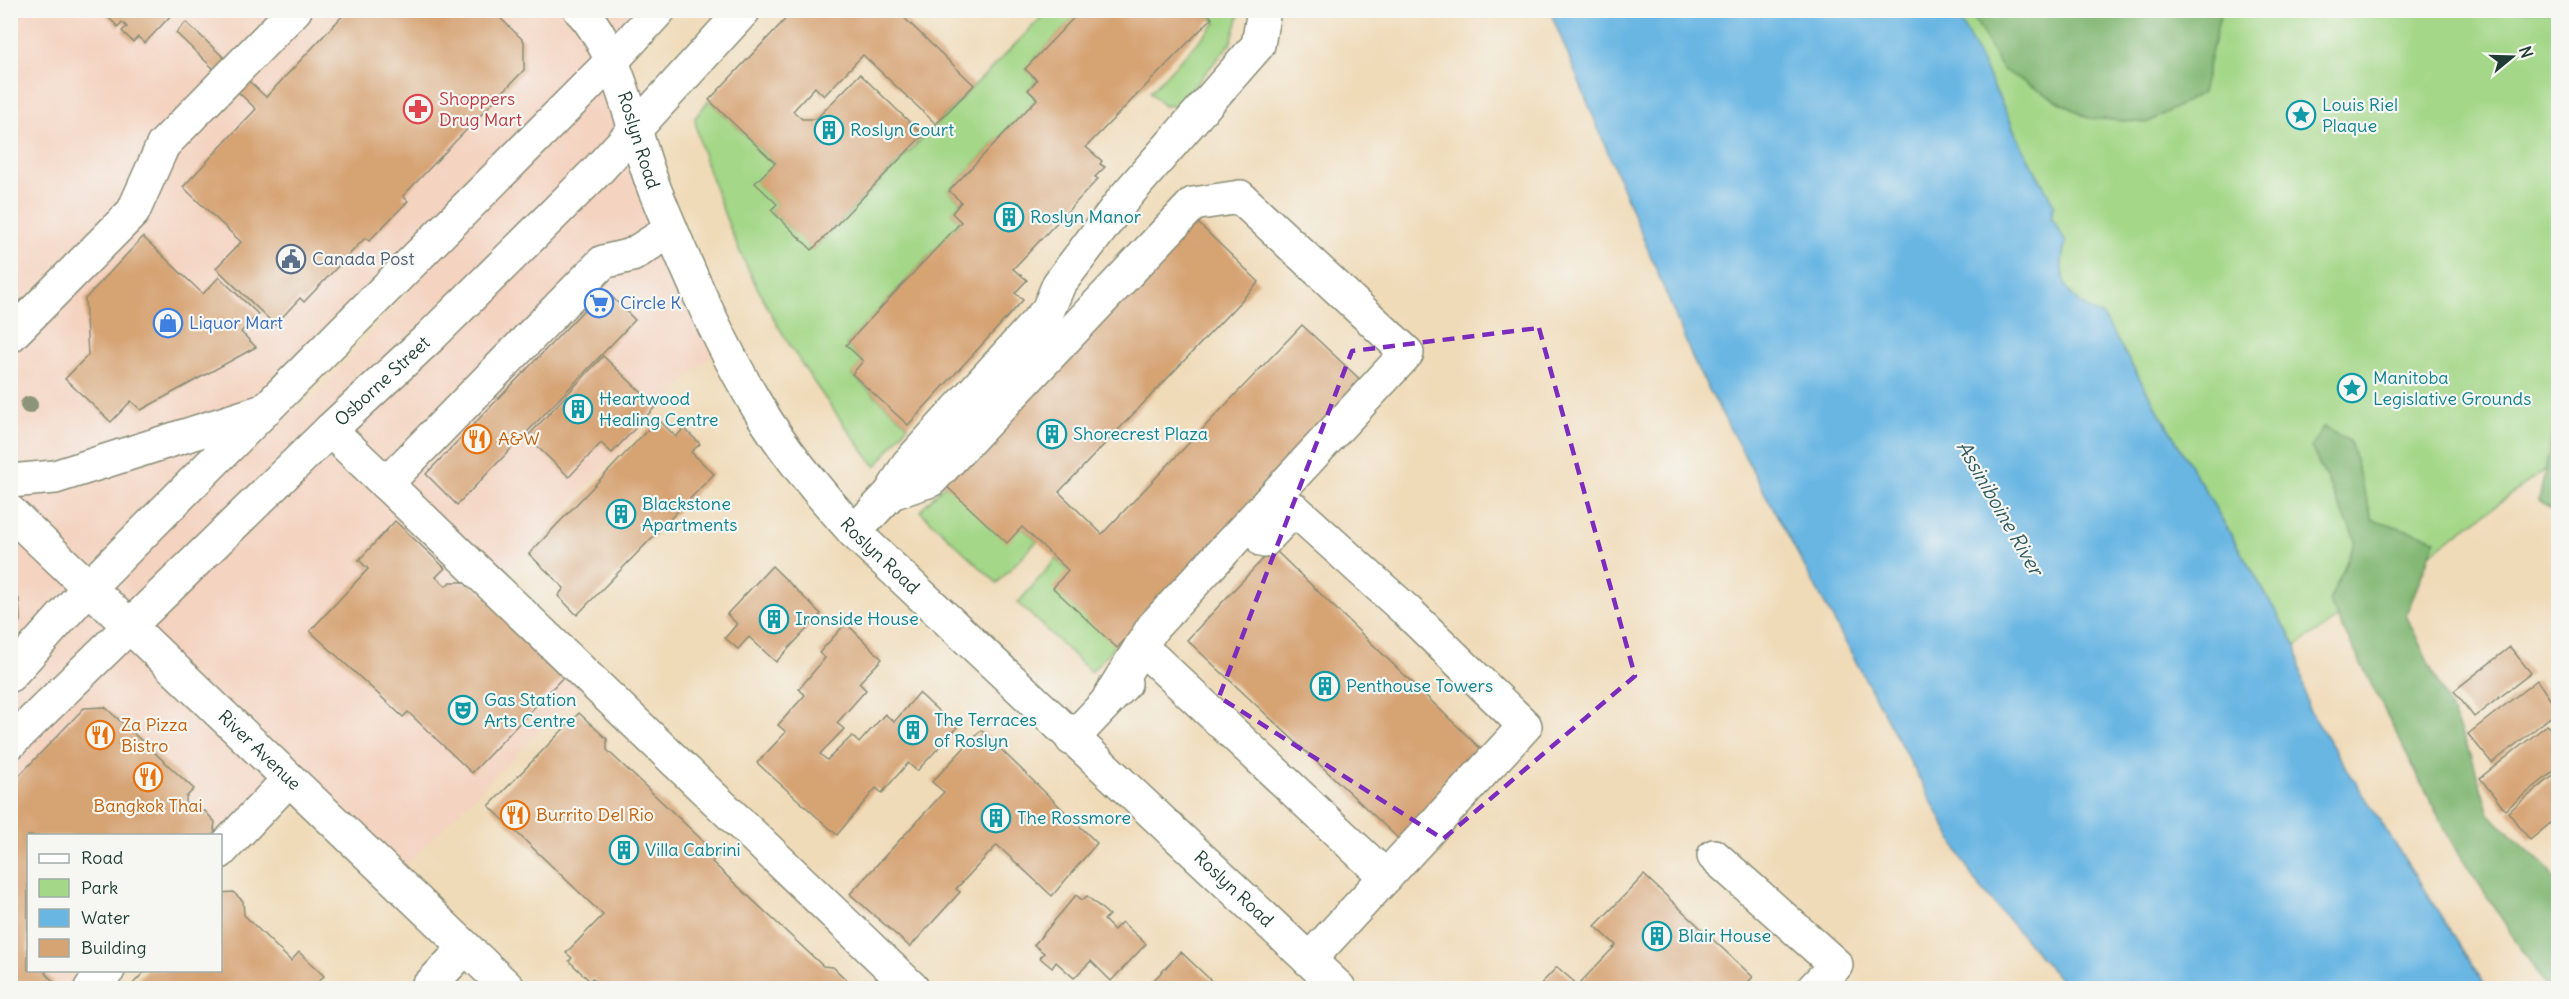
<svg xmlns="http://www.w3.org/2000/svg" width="2569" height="999" viewBox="0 0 2569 999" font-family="Delius,sans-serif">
<rect width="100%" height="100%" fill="#f6f6f2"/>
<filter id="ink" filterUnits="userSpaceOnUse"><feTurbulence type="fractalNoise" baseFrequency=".0167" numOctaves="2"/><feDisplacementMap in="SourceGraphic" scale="12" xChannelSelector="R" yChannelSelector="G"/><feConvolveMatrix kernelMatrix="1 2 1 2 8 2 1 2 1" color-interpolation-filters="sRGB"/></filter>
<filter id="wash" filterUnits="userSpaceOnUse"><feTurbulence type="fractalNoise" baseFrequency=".008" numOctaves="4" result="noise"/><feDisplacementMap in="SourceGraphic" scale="24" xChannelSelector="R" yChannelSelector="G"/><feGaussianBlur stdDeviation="1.35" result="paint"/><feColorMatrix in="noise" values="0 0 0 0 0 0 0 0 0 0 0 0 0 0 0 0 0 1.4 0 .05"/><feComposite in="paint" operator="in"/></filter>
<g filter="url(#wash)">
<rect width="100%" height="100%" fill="#f0dbb9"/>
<path fill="#f4d3c0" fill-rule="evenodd" d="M10,11H660L611,63L724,344L690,376L494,588L591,680L393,878L289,780L220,836H28V970L112,971L95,988H11ZM601,73L306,407L265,411Z"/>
<g fill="#a4d788" stroke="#628a5e" stroke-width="1.5">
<path d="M1048,11H1081L1025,69L1037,80L1028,90L1037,99L949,191L961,202L952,213L961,222L846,345L863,361L852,375L908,425L876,467C811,383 758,306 721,205C711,177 699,148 695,118L709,100L775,163L756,183L777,204L771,211L813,249Z"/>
<polygon points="1204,11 1240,11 1231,43 1178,105 1164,106 1150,92 1216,23"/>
<path d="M1956,11H2558V460L2386,586L2296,646L2103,316C2069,304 2054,277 2066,243L2051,216L2054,205C2040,177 2019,146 2009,118Z"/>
<polygon points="945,484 1022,527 1037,541 997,583 920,511"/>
<polygon points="1056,559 1068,570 1115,646 1091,672 1018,603"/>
</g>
<g fill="#83b874" stroke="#517a54" stroke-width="1.5">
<polygon points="1970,11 2221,11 2202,93 2147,123 2088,118 2003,70"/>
<polygon points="2323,427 2350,441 2372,519 2436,539 2406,615 2471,754 2489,814 2549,870 2558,884 2558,988 2547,988 2451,841 2329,601 2356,541 2311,447"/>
<polygon points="2553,432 2558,434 2558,515 2539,500"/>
</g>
<path fill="#69b6e3" stroke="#447a8c" stroke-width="1.5" d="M1550,11H1956L2009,118C2019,146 2040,178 2054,205L2051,216L2066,243C2054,277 2069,304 2103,316L2296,646L2308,708L2487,988H2067L1974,880L1695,364Z"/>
<g id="blocks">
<g fill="#d6a373">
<polygon points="111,10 176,10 145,43 138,37 133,42 122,31 127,27 122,22 118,27 106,15"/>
<polygon points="348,10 492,10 524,41 524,70 403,196 408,201 369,241 365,238 304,302 300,298 275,325 216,268 241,242 183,187 256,109 176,33 186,22 266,97"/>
<polygon points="794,10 896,10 974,85 936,124 863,55 824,96 815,87 793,111 802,119 816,119 860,74 923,135 812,250 771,210 777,204 755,183 775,163 709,100"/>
<polygon points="1081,10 1204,10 1212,18 1086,147 1102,161 1100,164 1105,167 1095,177 1098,179 1013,269 1027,280 1015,293 1023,300 908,425 852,374 863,361 846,345 961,222 952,213 961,202 949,191 1037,99 1028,90 1037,80 1025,69"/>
<polygon points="1195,220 1259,282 1059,492 1102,534 1302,325 1366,385 1117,648 1053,588 1068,570 1022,527 1007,543 943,483"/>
<polygon points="143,237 203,294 219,277 258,314 241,332 256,347 141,410 131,401 111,422 65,379 88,355 85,299"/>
<polygon points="604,289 635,320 457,505 426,474"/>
<polygon points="603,356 656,406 612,453 601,443 569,477 527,437"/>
<polygon points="658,419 676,437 684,428 700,444 691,452 714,474 577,615 558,596 564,588 529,554"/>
<polygon points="395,521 445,568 436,577 446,586 450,582 470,582 566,674 472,773 408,712 403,717 310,631 368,569 359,560"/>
<polygon points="1273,548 1485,753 1401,841 1187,640"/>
<polygon points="772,566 821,614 776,662 749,637 738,649 725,638 737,624 727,614"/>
<polygon points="10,591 19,599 20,621 10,631"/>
<polygon points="846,623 882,659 859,683 866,690 837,723 844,729 820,754 827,760 852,736 859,743 885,714 894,722 919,693 957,728 917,771 908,763 882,793 876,788 837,835 757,763 786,732 778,725 805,695 799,689 825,658 819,653"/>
<polygon points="2510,647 2531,673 2474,717 2454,691"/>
<polygon points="2537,680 2558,711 2492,763 2468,734"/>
<polygon points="105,707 194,789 186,797 186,805 195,812 205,811 215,822 214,830 217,833 214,836 28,836 28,970 47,970 45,973 54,982 47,988 10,988 10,785 84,708"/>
<polygon points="579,713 607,739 607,750 718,855 712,862 823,966 833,967 855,988 603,988 592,978 590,981 569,961 572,958 566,953 603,915 489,806"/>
<polygon points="2547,725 2558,740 2558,768 2505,810 2480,778"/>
<polygon points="981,730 1097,843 1052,896 997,845 956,889 960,892 910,947 850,894 944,792 932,782"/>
<polygon points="2558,772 2558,817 2530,840 2508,812"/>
<polygon points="1644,875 1753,977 1742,988 1537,988 1557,967 1578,985 1616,945 1595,926"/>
<polygon points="233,892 243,901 244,915 291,961 299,952 324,976 314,986 311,988 129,988 146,970 220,970 220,893"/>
<polygon points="1076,895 1082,900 1087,896 1109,915 1104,920 1114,930 1122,922 1146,944 1111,981 1091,961 1074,978 1056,962 1052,968 1040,958 1044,953 1034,945"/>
<polygon points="1181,952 1219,988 1147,987"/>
</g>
</g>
</g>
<g filter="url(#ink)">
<use href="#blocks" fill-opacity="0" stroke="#888c76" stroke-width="1.5"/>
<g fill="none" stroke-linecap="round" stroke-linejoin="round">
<g stroke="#888c76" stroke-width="36">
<g id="minor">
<path id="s1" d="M580,10C619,48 635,142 656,193C688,271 722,351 767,422C793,462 823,497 854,532L1339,988"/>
<polyline points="10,336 133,212 163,145 295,10"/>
<polyline points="330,430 912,988"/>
<polyline points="386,484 603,262 632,255 671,230"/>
<polyline points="891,493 931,480 1193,204 1240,197 1407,353 1153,627 1109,698"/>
<path id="s2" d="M10,512L508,988"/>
<polyline points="854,532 891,493 908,464 1048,310 1059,284 1125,197 1258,45 1264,10"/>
<polyline points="1264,541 1294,509 1409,613 1525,726 1309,960"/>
<polyline points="1154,659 1386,877"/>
<polyline points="1072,739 1125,683"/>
<polyline points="220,852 289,779"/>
<polyline points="1714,856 1836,965 1814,988"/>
<polyline points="91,988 108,970"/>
<polyline points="427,988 465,948"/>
</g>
</g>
<g stroke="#888c76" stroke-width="36">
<g id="major">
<polyline points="10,481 55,477 260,412"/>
<polyline points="10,675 89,587 611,62 659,10"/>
<path id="s3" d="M10,743L330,430L430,337L597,171L744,10"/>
</g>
</g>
<use href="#minor" stroke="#fff" stroke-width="33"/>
<use href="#major" stroke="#fff" stroke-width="33"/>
</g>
<circle fill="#8c9579" cx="29" cy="405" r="9"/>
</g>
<path fill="none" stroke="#7b2cbf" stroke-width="4.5" stroke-dasharray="12 8" stroke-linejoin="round" d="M1539,328L1635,676L1443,839L1219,697L1352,351Z"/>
<defs>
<g id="pharmacy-ring" transform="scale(1.5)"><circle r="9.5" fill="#f6f6f2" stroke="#e0444e" stroke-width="1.5"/><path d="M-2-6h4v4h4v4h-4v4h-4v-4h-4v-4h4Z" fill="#e0444e"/></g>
<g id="sight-ring" transform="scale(1.5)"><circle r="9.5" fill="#f6f6f2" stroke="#0f9aa8" stroke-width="1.5"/><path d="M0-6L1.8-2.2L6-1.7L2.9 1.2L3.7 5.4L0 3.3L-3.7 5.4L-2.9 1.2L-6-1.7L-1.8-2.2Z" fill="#0f9aa8"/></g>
<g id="building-ring" transform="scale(1.5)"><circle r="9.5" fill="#f6f6f2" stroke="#0f9aa8" stroke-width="1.5"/><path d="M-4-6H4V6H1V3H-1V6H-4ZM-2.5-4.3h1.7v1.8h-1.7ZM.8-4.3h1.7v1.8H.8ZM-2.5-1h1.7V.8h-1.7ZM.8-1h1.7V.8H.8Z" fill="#0f9aa8"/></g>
<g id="civic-ring" transform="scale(1.5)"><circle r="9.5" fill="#f6f6f2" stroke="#5c6f8a" stroke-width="1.5"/><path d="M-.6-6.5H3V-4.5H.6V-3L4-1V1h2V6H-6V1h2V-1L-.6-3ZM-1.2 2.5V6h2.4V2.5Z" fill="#5c6f8a"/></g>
<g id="supermarket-ring" transform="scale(1.5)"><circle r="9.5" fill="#f6f6f2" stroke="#3f7fe0" stroke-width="1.5"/><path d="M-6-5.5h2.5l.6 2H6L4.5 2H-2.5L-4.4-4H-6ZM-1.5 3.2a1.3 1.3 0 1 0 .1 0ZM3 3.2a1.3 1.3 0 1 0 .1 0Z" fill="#3f7fe0"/></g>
<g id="shop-ring" transform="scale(1.5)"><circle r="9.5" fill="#f6f6f2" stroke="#3f7fe0" stroke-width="1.5"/><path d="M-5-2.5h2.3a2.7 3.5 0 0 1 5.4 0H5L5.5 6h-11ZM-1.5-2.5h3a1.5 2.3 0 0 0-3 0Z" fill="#3f7fe0"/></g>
<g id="restaurant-ring" transform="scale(1.5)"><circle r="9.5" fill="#f6f6f2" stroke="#e8710a" stroke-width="1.5"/><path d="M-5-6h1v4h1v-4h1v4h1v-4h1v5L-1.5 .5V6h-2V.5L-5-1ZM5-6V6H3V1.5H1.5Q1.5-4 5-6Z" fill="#e8710a"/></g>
<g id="theatre-ring" transform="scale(1.5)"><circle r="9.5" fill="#f6f6f2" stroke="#0f9aa8" stroke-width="1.5"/><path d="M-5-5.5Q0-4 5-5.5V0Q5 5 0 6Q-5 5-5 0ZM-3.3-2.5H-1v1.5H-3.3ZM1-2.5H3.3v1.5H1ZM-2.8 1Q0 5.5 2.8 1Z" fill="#0f9aa8"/></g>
</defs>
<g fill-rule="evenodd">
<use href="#pharmacy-ring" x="418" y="109"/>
<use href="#sight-ring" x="2301" y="115"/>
<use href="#building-ring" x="829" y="130"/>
<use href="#building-ring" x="1009" y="217"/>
<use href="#civic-ring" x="291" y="259"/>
<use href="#supermarket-ring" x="599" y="303"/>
<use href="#shop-ring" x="168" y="323"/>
<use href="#sight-ring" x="2352" y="388"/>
<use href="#building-ring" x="578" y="409"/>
<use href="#building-ring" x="1052" y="434"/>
<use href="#restaurant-ring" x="477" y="439"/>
<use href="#building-ring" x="621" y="514"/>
<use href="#building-ring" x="774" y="619"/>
<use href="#building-ring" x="1325" y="686"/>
<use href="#theatre-ring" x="463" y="710"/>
<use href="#building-ring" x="913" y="730"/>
<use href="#restaurant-ring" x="100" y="735"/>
<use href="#restaurant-ring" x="148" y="777"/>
<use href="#restaurant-ring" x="515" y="815"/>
<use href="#building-ring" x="996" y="818"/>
<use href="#building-ring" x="624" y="850"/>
<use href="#building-ring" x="1657" y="936"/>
</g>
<g text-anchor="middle" stroke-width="4.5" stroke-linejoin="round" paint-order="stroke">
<g font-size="18" fill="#be3a42" stroke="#f6f6f2" text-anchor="start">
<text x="439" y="105">Shoppers<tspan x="439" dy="21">Drug Mart</tspan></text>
</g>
<g font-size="18" fill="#0d838f" stroke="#f6f6f2" text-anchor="start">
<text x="2322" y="111">Louis Riel<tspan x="2322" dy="21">Plaque</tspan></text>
<text x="850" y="136">Roslyn Court</text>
<text x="1030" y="223">Roslyn Manor</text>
<text x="2373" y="384">Manitoba<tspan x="2373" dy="21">Legislative Grounds</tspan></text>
<text x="599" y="405">Heartwood<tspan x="599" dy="21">Healing Centre</tspan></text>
<text x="1073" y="440">Shorecrest Plaza</text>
<text x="642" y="510">Blackstone<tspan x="642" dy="21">Apartments</tspan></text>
<text x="795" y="625">Ironside House</text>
<text x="1346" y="692">Penthouse Towers</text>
<text x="484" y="706">Gas Station<tspan x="484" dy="21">Arts Centre</tspan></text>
<text x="934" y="726">The Terraces<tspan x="934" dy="21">of Roslyn</tspan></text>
<text x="1017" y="824">The Rossmore</text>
<text x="645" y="856">Villa Cabrini</text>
<text x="1678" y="942">Blair House</text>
</g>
<g font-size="18" fill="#1f3d34" stroke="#f6f6f2">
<text dy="6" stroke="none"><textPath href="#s1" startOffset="144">Roslyn Road</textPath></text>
<text dy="6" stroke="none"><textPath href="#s3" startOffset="519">Osborne Street</textPath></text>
<text dy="6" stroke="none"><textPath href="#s1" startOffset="630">Roslyn Road</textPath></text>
<text dy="6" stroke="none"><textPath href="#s2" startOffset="345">River Avenue</textPath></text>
<text dy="6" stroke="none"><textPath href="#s1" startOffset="1116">Roslyn Road</textPath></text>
</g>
<g font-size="18" fill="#4e5e75" stroke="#f6f6f2" text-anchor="start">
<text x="312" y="265">Canada Post</text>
</g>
<g font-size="18" fill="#366cbe" stroke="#f6f6f2" text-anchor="start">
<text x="620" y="309">Circle K</text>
<text x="189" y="329">Liquor Mart</text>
</g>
<g font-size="18" fill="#c56008" stroke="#f6f6f2" text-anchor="start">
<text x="498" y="445">A&amp;W</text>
<text x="121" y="731">Za Pizza<tspan x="121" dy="21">Bistro</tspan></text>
<text x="148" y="812" text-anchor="middle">Bangkok Thai</text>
<text x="536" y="821">Burrito Del Rio</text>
</g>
<g font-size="20" font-style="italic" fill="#325b60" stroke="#f6f6f2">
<text transform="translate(2000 508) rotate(60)" y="7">Assiniboine River</text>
</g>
</g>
<rect width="2569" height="999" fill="none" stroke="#f6f6f2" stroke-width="36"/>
<rect x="27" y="834" width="195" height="138" fill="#f6f6f2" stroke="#a0aca6" stroke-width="1.5"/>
<rect x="39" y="854" width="30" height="9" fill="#ffffff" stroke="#a0aca6" stroke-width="1.5"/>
<text x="81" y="864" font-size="18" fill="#1f3d34">Road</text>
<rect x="39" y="879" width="30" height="18" fill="#a4d788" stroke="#a0aca6" stroke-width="1.5"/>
<text x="81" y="894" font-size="18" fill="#1f3d34">Park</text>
<rect x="39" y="909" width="30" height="18" fill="#69b6e3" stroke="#a0aca6" stroke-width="1.5"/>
<text x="81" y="924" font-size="18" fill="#1f3d34">Water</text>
<rect x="39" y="939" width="30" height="18" fill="#d6a373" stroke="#a0aca6" stroke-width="1.5"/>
<text x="81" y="954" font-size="18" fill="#1f3d34">Building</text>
<g transform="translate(2512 57) rotate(71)" stroke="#f6f6f2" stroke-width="4.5" paint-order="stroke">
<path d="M0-4.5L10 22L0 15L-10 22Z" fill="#1f3d34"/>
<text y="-9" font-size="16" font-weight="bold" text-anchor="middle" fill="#1f3d34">N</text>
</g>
</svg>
